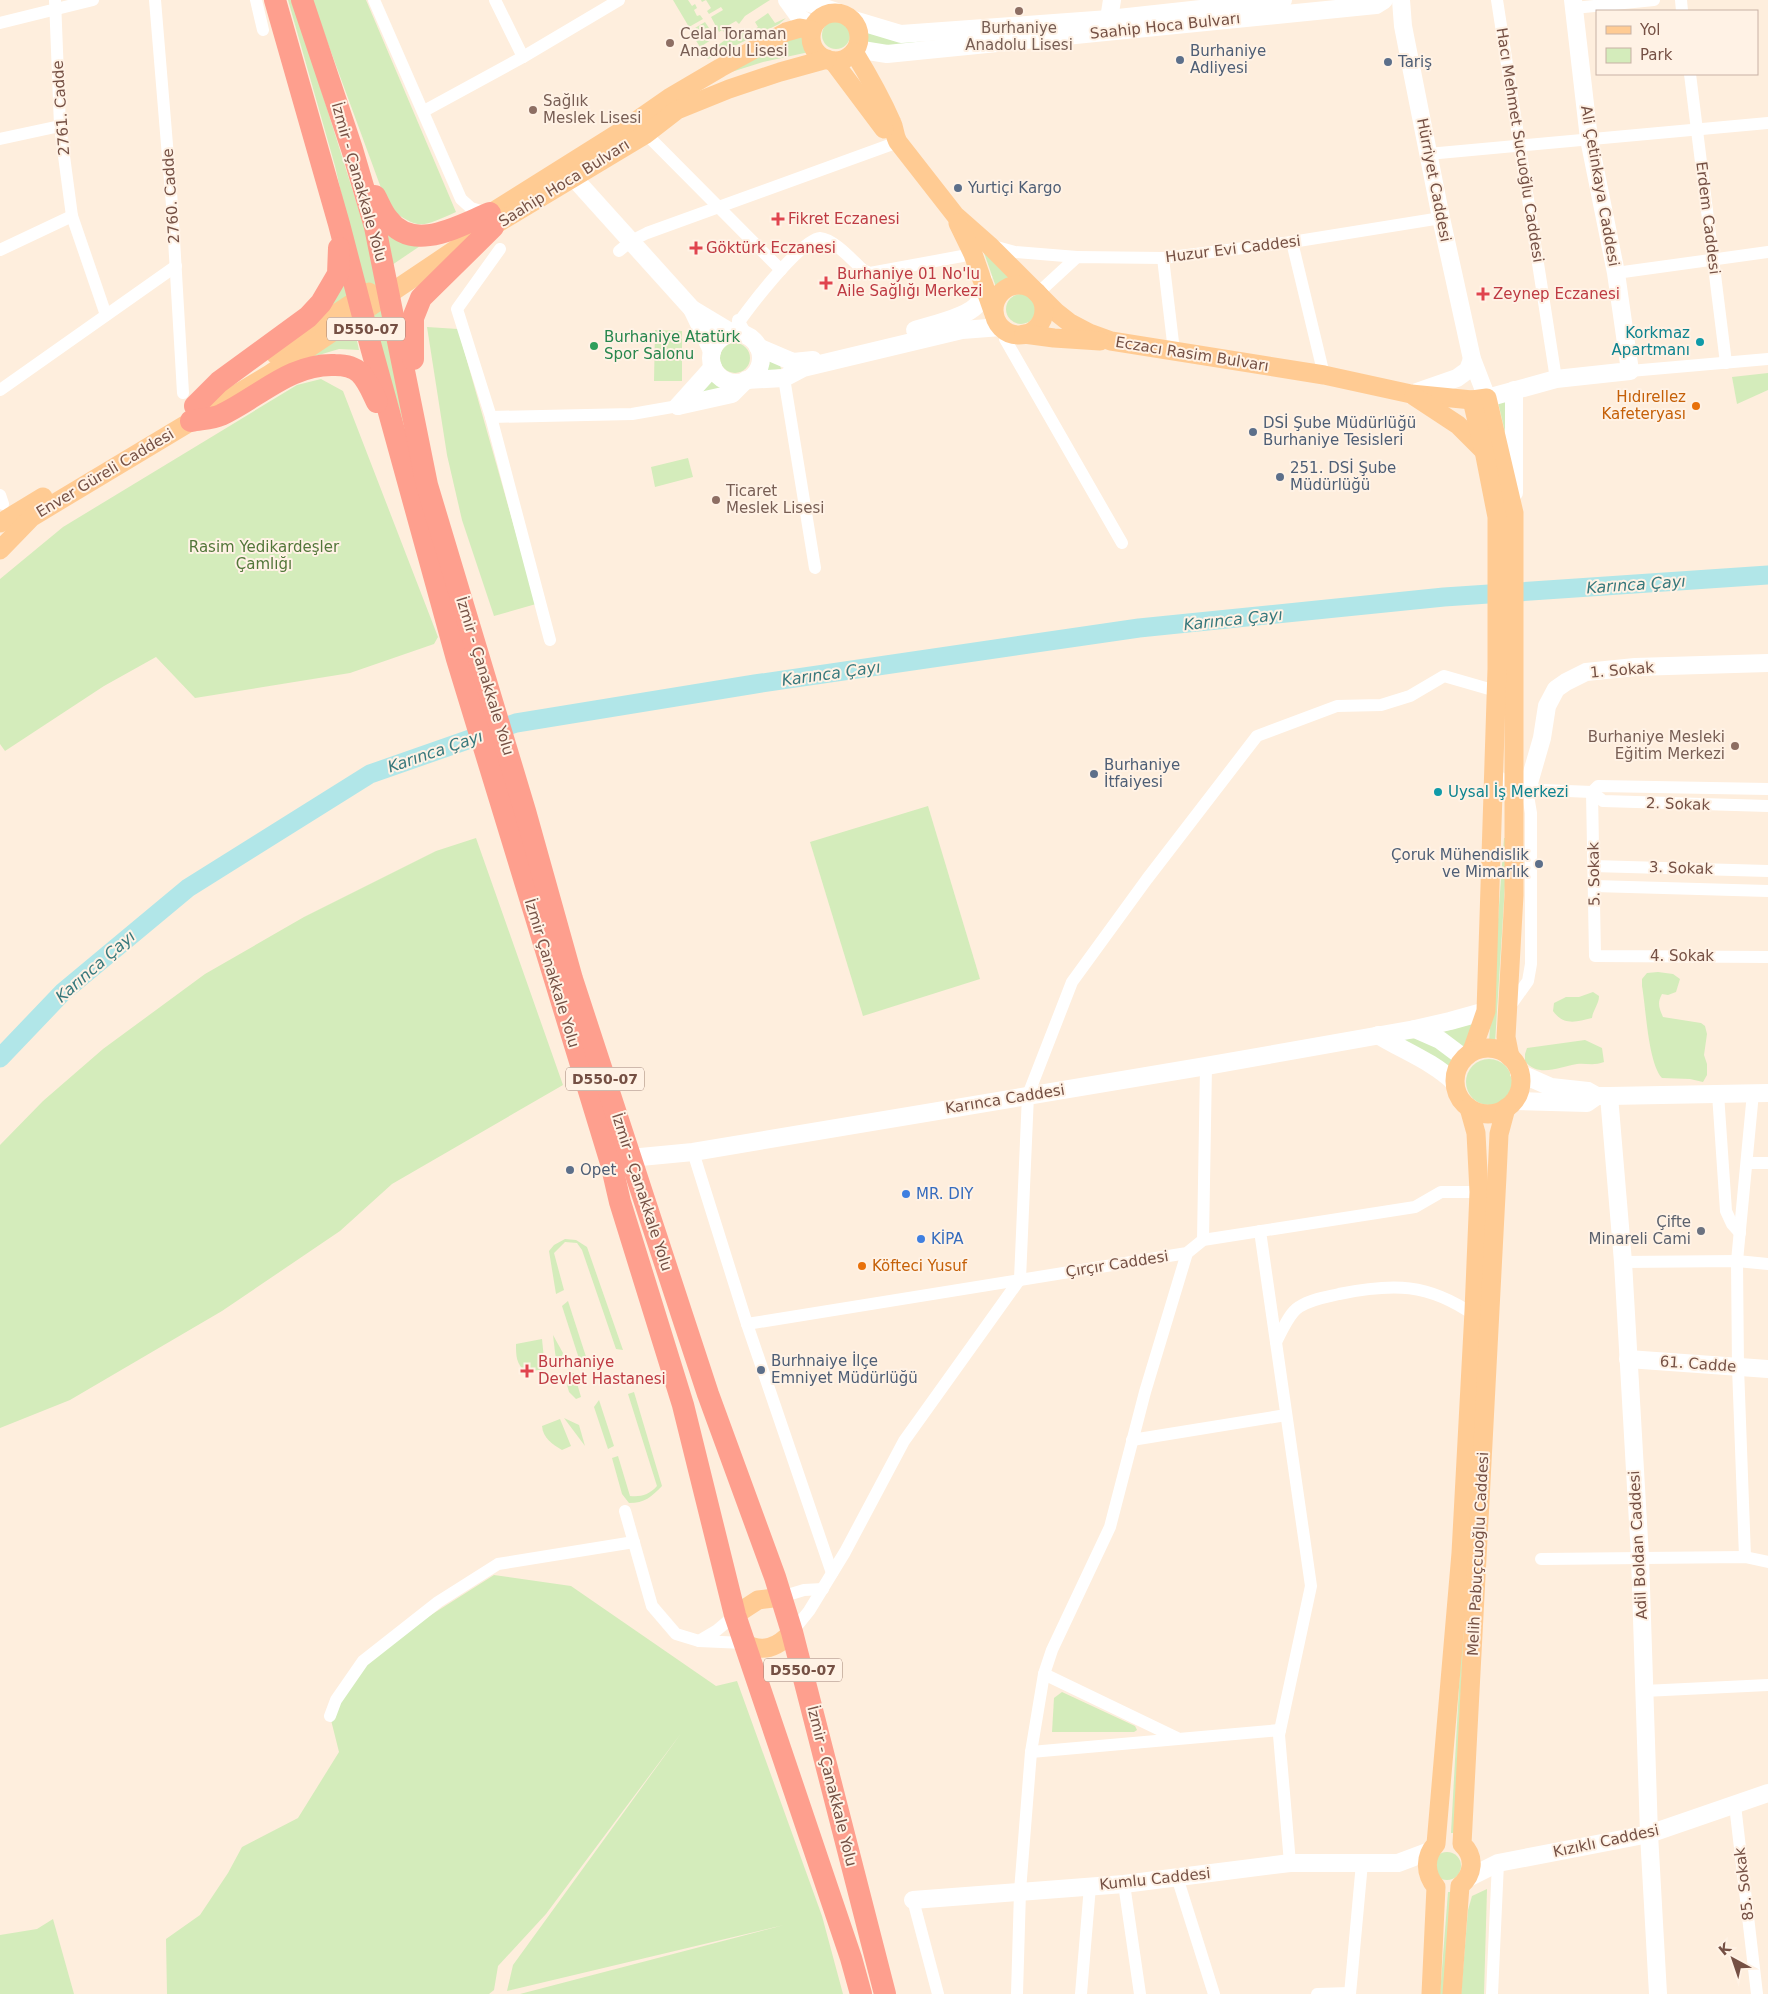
<svg xmlns="http://www.w3.org/2000/svg" width="1768" height="1994" viewBox="0 0 1768 1994" font-family="'DejaVu Sans',sans-serif">
<rect width="100%" height="100%" fill="#feeedd"/>
<g fill="#d4ecbb">
<polygon points="288,0 293,0 381,281 414,458 363,289 335,166"/>
<path d="M312,0H366L456,212C422,227 419,231 388,207Z"/>
<polygon points="673,0 688,0 692,6 695,4 697,8 694,10 697,16 700,15 703,19 689,27"/>
<polygon points="701,0 770,0 745,16 739,24 736,21 729,25 731,29 724,32 722,30 719,32 711,17 723,10 721,7 709,14 707,11 711,8 706,0 702,2"/>
<polygon points="768,13 775,23 786,18 779,24 708,59 705,55 729,37 731,39 738,35 737,32 745,28 748,33 758,27 755,22"/>
<circle cx="836" cy="35" r="14"/>
<polygon points="705,22 713,34 711,40 700,47 690,31"/>
<polygon points="801,30 809,52 763,62 722,75"/>
<polygon points="865,31 922,42 865,49"/>
<polygon points="379,221 423,244 392,265"/>
<polygon points="982,247 1012,277 1000,282 996,287"/>
<polygon points="343,279 359,350 339,349 302,360"/>
<circle cx="1021" cy="309" r="15"/>
<polygon points="427,327 458,329 536,604 494,616 462,520 447,455"/>
<polygon points="655,330 682,331 682,381 654,381"/>
<circle cx="735" cy="358" r="15"/>
<polygon points="763,358 780,365 781,369 758,373 763,364"/>
<polygon points="1768,373 1768,390 1737,404 1732,377"/>
<polygon points="713,376 728,386 699,396"/>
<polygon points="321,379 343,391 438,637 434,644 350,673 195,698 156,657 104,686 5,751 0,744 0,579 63,527 297,385"/>
<polygon points="1509,401 1508,445 1498,402"/>
<polygon points="688,458 693,477 655,487 651,467"/>
<polygon points="928,806 980,979 863,1016 810,842"/>
<polygon points="476,838 563,1085 392,1184 340,1231 222,1311 70,1400 0,1428 0,1145 43,1101 103,1049 205,974 304,917 436,851"/>
<polygon points="1504,838 1508,838 1495,1043 1489,1042"/>
<path d="M1658,972L1673,974L1680,979L1676,992L1668,995L1662,994C1657,1003 1659,1008 1663,1017L1701,1023L1705,1026L1707,1034L1704,1055L1707,1064V1075L1703,1082L1690,1079L1662,1078C1648,1063 1646,1008 1642,986V979L1647,973Z"/>
<path d="M1593,992L1599,996C1599,1004 1593,1010 1592,1018C1576,1022 1564,1026 1553,1011L1554,1003L1566,997H1579Z"/>
<polygon points="1476,1022 1466,1049 1439,1033"/>
<polygon points="1418,1038 1459,1060 1451,1072 1388,1040"/>
<path d="M1585,1040L1602,1048L1604,1062C1594,1066 1586,1063 1577,1064C1559,1067 1538,1078 1525,1061V1054L1527,1048Z"/>
<circle cx="1489" cy="1082" r="23"/>
<polygon points="565,1239 576,1240 587,1247 623,1350 616,1349 582,1250 577,1243 565,1242 554,1253 564,1290 556,1294 549,1251 554,1245"/>
<polygon points="568,1301 589,1366 582,1368 562,1306"/>
<polygon points="1479,1325 1454,1833 1451,1833"/>
<polygon points="553,1335 563,1353 557,1369"/>
<path d="M542,1339L545,1369L526,1372C516,1364 516,1356 516,1344Z"/>
<polygon points="570,1373 574,1373 581,1397 576,1399 569,1392 566,1381"/>
<path d="M634,1392L662,1486C651,1497 645,1503 629,1503L622,1494L612,1458L618,1456L630,1496C641,1497 649,1495 657,1486L628,1394Z"/>
<polygon points="599,1400 614,1446 608,1449 594,1407"/>
<polygon points="564,1418 579,1425 585,1446"/>
<path d="M560,1419L571,1446L562,1450C552,1444 543,1438 542,1426Z"/>
<polygon points="494,1575 571,1586 716,1686 737,1681 822,1916 843,1994 520,1994 784,1925 507,1991 513,1965 682,1732 546,1914 498,1966 494,1990 489,1994 167,1994 166,1939 200,1915 228,1873 242,1847 298,1818 339,1752 330,1716 363,1661 423,1620"/>
<polygon points="1062,1692 1135,1726 1137,1730 1134,1732 1052,1732 1054,1698"/>
<circle cx="1447" cy="1866" r="14"/>
<polygon points="1487,1889 1484,1994 1461,1994 1468,1910 1472,1896"/>
<polygon points="1448,1892 1451,1892 1444,1994 1440,1994"/>
<polygon points="53,1919 74,1994 0,1994 0,1935 37,1929"/>
</g>
<g fill="none" stroke-linecap="round" stroke-linejoin="round">
<polyline stroke="#b1e6e8" stroke-width="19" points="0,1058 63,992 188,888 370,774 516,723 755,684 1139,628 1444,597 1768,575"/>
<g stroke="#fff" stroke-width="12">
<polyline points="55,0 60,126 72,216 106,315"/>
<polyline points="155,0 172,205 183,393"/>
<polyline points="256,0 263,30"/>
<polyline points="374,0 461,199 471,208 487,213"/>
<polyline points="495,0 523,57"/>
<polyline points="1497,0 1556,379"/>
<polyline points="1681,0 1682,11"/>
<polyline points="1574,8 1654,0"/>
<polyline points="0,23 93,0"/>
<polyline points="1690,74 1726,363"/>
<polyline points="424,111 523,57 619,0"/>
<polyline points="646,134 781,270"/>
<polyline points="0,139 60,126"/>
<polyline points="1428,154 1768,123"/>
<polyline points="1292,242 1324,375"/>
<polyline points="993,246 1015,252 1077,257"/>
<polyline points="500,249 457,309 491,417 550,640"/>
<polyline points="0,250 72,216"/>
<polyline points="619,251 631,241 647,233 898,142"/>
<polyline points="1163,258 1174,351"/>
<polyline points="1616,273 1768,252"/>
<polyline points="1038,293 1077,257 1163,258 1292,242 1441,218"/>
<polyline points="738,320 747,336"/>
<polyline points="1005,331 1005,339 1122,543"/>
<path d="M732,333C741,316 803,237 820,238C834,239 853,261 863,270L870,273L973,254"/>
<polyline points="1630,371 1768,359"/>
<polyline points="784,378 815,568"/>
<polyline points="0,390 176,266"/>
<polyline points="491,417 632,414 678,406"/>
<polyline points="0,495 3,504"/>
<polyline points="1493,772 1515,789 1592,792 1603,801 1768,806"/>
<polyline points="1592,792 1595,956 1768,957"/>
<polyline points="1592,792 1598,786 1768,789"/>
<polyline points="1593,866 1768,871"/>
<polyline points="1594,886 1768,891"/>
<polyline points="1508,1009 1528,981 1531,964 1531,813 1527,790"/>
<polyline points="1718,1094 1726,1211 1732,1224 1740,1233"/>
<polyline points="693,1152 747,1324 832,1573"/>
<polyline points="1747,1163 1768,1163"/>
<polyline points="1260,1231 1311,1586 1279,1735 1290,1863"/>
<polyline points="1203,1240 1206,1066"/>
<polyline points="1623,1262 1737,1261 1768,1264"/>
<polyline points="747,1324 1187,1253 1203,1240 1415,1207 1441,1192 1479,1192"/>
<path d="M1276,1342C1282,1331 1289,1313 1299,1307C1311,1299 1326,1297 1339,1294C1393,1283 1428,1283 1474,1315"/>
<polyline points="1132,1440 1286,1415"/>
<polyline points="625,1511 652,1606 676,1634 699,1641 744,1643"/>
<polyline points="1745,1557 1738,1367 1737,1261 1753,1093"/>
<polyline points="1541,1559 1745,1557 1768,1562"/>
<polyline points="781,1597 804,1590 823,1589"/>
<polyline points="792,1632 809,1611 845,1552 904,1441 1020,1279 1028,1095 1072,982 1147,879 1257,736 1337,706 1381,705 1410,696 1444,676 1496,691"/>
<polyline points="699,1641 716,1631 735,1615"/>
<polyline points="1044,1674 1177,1738"/>
<polyline points="1644,1691 1768,1685"/>
<polyline points="330,1716 336,1700 363,1661 438,1602 498,1564 634,1542"/>
<polyline points="1031,1752 1280,1730"/>
<polyline points="1735,1805 1757,1994"/>
<polyline points="1177,1877 1214,1994"/>
<polyline points="1124,1884 1140,1994"/>
<polyline points="913,1900 938,1994"/>
<polyline points="1017,1994 1020,1891 1031,1752 1044,1674 1052,1650 1110,1527 1145,1392 1187,1253"/>
<polyline points="1081,1994 1090,1886"/>
<polyline points="1317,1994 1350,1993"/>
<polyline points="1350,1994 1362,1863"/>
<polyline points="1492,1994 1498,1863"/>
</g>
<g stroke="#fff" stroke-width="18">
<polyline points="787,0 800,18 814,27"/>
<polyline points="800,0 840,13"/>
<polyline points="1401,0 1403,26 1441,218 1472,359 1487,398 1556,379 1630,371 1616,273 1589,139 1573,0"/>
<polyline points="851,19 901,34 1109,19 1283,0"/>
<polyline points="1109,19 1112,0"/>
<polyline points="856,49 887,54 1376,5 1384,0"/>
<polyline points="573,177 692,309 712,351"/>
<polyline points="692,309 732,333"/>
<path d="M915,330C930,325 971,317 979,302C982,296 982,287 983,279"/>
<circle cx="736" cy="358" r="25"/>
<polyline points="758,347 793,362 813,360"/>
<polyline points="1411,394 1457,378 1468,370 1472,359"/>
<polyline points="678,406 732,394 746,380 784,378 803,368 962,330 1001,327"/>
<polyline points="678,406 713,367"/>
<polyline points="1514,493 1514,390"/>
<polyline points="1527,790 1542,738 1547,706 1556,689 1566,682 1586,672 1635,667 1768,663"/>
<polyline points="1415,1029 1440,1040 1464,1058"/>
<path d="M1378,1035C1404,1051 1432,1061 1454,1082"/>
<polyline points="1519,1073 1551,1087 1588,1091 1597,1096"/>
<polyline points="1609,1096 1623,1262 1640,1557 1649,1834 1658,1994"/>
<polyline points="1514,1101 1587,1103 1597,1096 1609,1096 1768,1093"/>
<polyline points="630,1158 693,1152 1206,1066 1415,1029 1450,1021 1486,1011"/>
<polyline points="1628,1359 1768,1369"/>
<polyline points="1468,1878 1498,1863 1649,1834 1768,1793"/>
<polyline points="913,1900 1124,1884 1290,1863 1398,1863 1430,1851"/>
</g>
<g stroke="#ffcb93" stroke-width="19">
<circle cx="835" cy="37" r="24"/>
<path d="M854,52C868,75 881,98 892,123C895,129 894,135 898,142L955,215L989,245L1056,312L1070,323L1089,333L1111,341L1324,375L1411,394L1472,400L1487,398L1514,513V895L1506,1037L1510,1057"/>
<polyline points="833,61 884,129"/>
<polyline points="478,221 623,130 669,98 720,68 786,32 800,28 812,30"/>
<polyline points="958,223 973,254 994,314"/>
<circle cx="1019" cy="310" r="25"/>
<polyline points="1024,334 1054,338 1100,341"/>
<polyline points="275,354 369,292"/>
<polyline points="1414,396 1458,425 1484,451"/>
<polyline points="1472,400 1484,451 1497,517 1497,669 1486,1011 1472,1051"/>
<polyline points="0,523 43,497"/>
<polyline points="0,550 32,517 270,374 468,241 646,134 677,110 729,89 780,72 827,59"/>
<circle cx="1488" cy="1081" r="33"/>
<polyline points="735,1615 758,1600 781,1597"/>
<path d="M744,1643C763,1654 778,1647 792,1632"/>
<path d="M1431,1994L1436,1887C1425,1874 1424,1857 1436,1844L1461,1553L1474,1311L1479,1192L1476,1133L1469,1108"/>
<path d="M1452,1994L1460,1886C1473,1875 1476,1857 1462,1844L1497,1176L1499,1134L1506,1108"/>
</g>
<g stroke="#fe9f8e" stroke-width="22">
<polyline points="275,0 339,224 371,347 457,659 611,1163 620,1202 683,1405 735,1615 851,1958 861,1994"/>
<polyline points="302,0 352,149 375,227 427,485 525,811 572,979 682,1315 708,1394 775,1577 792,1632 885,1994"/>
<path d="M375,196C379,203 382,212 388,219C413,254 460,225 490,213"/>
<polyline points="413,359 413,318 421,298 493,227"/>
<polyline points="195,406 219,382 308,317 321,303 338,274 339,248"/>
<path d="M191,421C200,419 212,419 221,415C259,397 291,363 335,365C344,365 353,366 360,373C368,381 372,392 377,402"/>
</g>
</g>
<g fill="#8d6e63" stroke="#fff2e5" stroke-width="2">
<circle cx="1019" cy="11" r="5"/>
<circle cx="670" cy="43" r="5"/>
<circle cx="533" cy="110" r="5"/>
<circle cx="716" cy="500" r="5"/>
<circle cx="1735" cy="746" r="5"/>
</g>
<g fill="#5c6f8a" stroke="#fff2e5" stroke-width="2">
<circle cx="1180" cy="60" r="5"/>
<circle cx="1388" cy="62" r="5"/>
<circle cx="958" cy="188" r="5"/>
<circle cx="1253" cy="432" r="5"/>
<circle cx="1280" cy="477" r="5"/>
<circle cx="1094" cy="774" r="5"/>
<circle cx="1539" cy="864" r="5"/>
<circle cx="570" cy="1170" r="5"/>
<circle cx="761" cy="1370" r="5"/>
</g>
<g fill="#e0444e" stroke="#fff2e5" stroke-width="2">
<path d="M775.5 211.5h5v5h5v5h-5v5h-5v-5h-5v-5h5z"/>
<path d="M693.5 240.5h5v5h5v5h-5v5h-5v-5h-5v-5h5z"/>
<path d="M823.5 275.5h5v5h5v5h-5v5h-5v-5h-5v-5h5z"/>
<path d="M1480.5 286.5h5v5h5v5h-5v5h-5v-5h-5v-5h5z"/>
<path d="M524.5 1363.5h5v5h5v5h-5v5h-5v-5h-5v-5h5z"/>
</g>
<g fill="#0f9aa8" stroke="#fff2e5" stroke-width="2">
<circle cx="1700" cy="342" r="5"/>
<circle cx="1438" cy="792" r="5"/>
</g>
<circle fill="#2e9e5b" stroke="#fff2e5" stroke-width="2" cx="594" cy="346" r="5"/>
<g fill="#e8710a" stroke="#fff2e5" stroke-width="2">
<circle cx="1696" cy="406" r="5"/>
<circle cx="862" cy="1266" r="5"/>
</g>
<g fill="#3f7fe0" stroke="#fff2e5" stroke-width="2">
<circle cx="906" cy="1194" r="5"/>
<circle cx="921" cy="1239" r="5"/>
</g>
<circle fill="#6b7280" stroke="#fff2e5" stroke-width="2" cx="1701" cy="1231" r="5"/>
<g text-anchor="middle" stroke-width="4" stroke-linejoin="round" paint-order="stroke">
<g fill="#fff2e5" stroke="#9e8174" stroke-width="1">
<rect x="327" y="317.5" width="78" height="23" rx="4"/>
<rect x="566" y="1067.5" width="78" height="23" rx="4"/>
<rect x="764" y="1658.5" width="78" height="23" rx="4"/>
</g>
<g font-size="14" font-weight="bold" fill="#755044">
<text x="366" y="334">D550-07</text>
<text x="605" y="1084">D550-07</text>
<text x="803" y="1675">D550-07</text>
</g>
<g font-size="15" fill="#755044" stroke="#fff2e5">
<text transform="translate(1165 26) rotate(-6)" y="5">Saahip Hoca Bulvarı</text>
<text transform="translate(61 108) rotate(-94)" y="5">2761. Cadde</text>
<text transform="translate(1520 145) rotate(81)" y="5">Hacı Mehmet Sucuoğlu Caddesi</text>
<text transform="translate(1434 180) rotate(79)" y="5">Hürriyet Caddesi</text>
<text transform="translate(359 182) rotate(74)" y="5">İzmir - Çanakkale Yolu</text>
<text transform="translate(564 183) rotate(-32)" y="5">Saahip Hoca Bulvarı</text>
<text transform="translate(1600 186) rotate(80)" y="5">Ali Çetinkaya Caddesi</text>
<text transform="translate(171 196) rotate(-94)" y="5">2760. Cadde</text>
<text transform="translate(1708 218) rotate(83)" y="5">Erdem Caddesi</text>
<text transform="translate(1233 249) rotate(-7)" y="5">Huzur Evi Caddesi</text>
<text transform="translate(1192 354) rotate(9)" y="5">Eczacı Rasim Bulvarı</text>
<text transform="translate(105 473) rotate(-31)" y="5">Enver Güreli Caddesi</text>
<text transform="translate(1622 670) rotate(-5)" y="5">1. Sokak</text>
<text transform="translate(485 676) rotate(73)" y="5">İzmir - Çanakkale Yolu</text>
<text transform="translate(1678 804) rotate(2)" y="5">2. Sokak</text>
<text transform="translate(1681 868) rotate(2)" y="5">3. Sokak</text>
<text transform="translate(1594 874) rotate(-91)" y="5">5. Sokak</text>
<text x="1682" y="961">4. Sokak</text>
<text transform="translate(552 973) rotate(73)" y="5">İzmir Çanakkale Yolu</text>
<text transform="translate(1005 1099) rotate(-9)" y="5">Karınca Caddesi</text>
<text transform="translate(642 1192) rotate(72)" y="5">İzmir - Çanakkale Yolu</text>
<text transform="translate(1117 1264) rotate(-9)" y="5">Çırçır Caddesi</text>
<text transform="translate(1698 1364) rotate(4)" y="5">61. Cadde</text>
<text transform="translate(1638 1545) rotate(-93)" y="5">Adil Boldan Caddesi</text>
<text transform="translate(1478 1554) rotate(-87)" y="5">Melih Pabuçcuoğlu Caddesi</text>
<text transform="translate(832 1786) rotate(76)" y="5">İzmir - Çanakkale Yolu</text>
<text transform="translate(1606 1841) rotate(-12)" y="5">Kızıklı Caddesi</text>
<text transform="translate(1155 1879) rotate(-6)" y="5">Kumlu Caddesi</text>
<text transform="translate(1744 1884) rotate(-97)" y="5">85. Sokak</text>
</g>
<g font-size="15" fill="#785e54" stroke="#fff2e5" text-anchor="start">
<text x="1019" y="33" text-anchor="middle">Burhaniye<tspan x="1019" dy="17">Anadolu Lisesi</tspan></text>
<text x="680" y="39">Celal Toraman<tspan x="680" dy="17">Anadolu Lisesi</tspan></text>
<text x="543" y="106">Sağlık<tspan x="543" dy="17">Meslek Lisesi</tspan></text>
<text x="726" y="496">Ticaret<tspan x="726" dy="17">Meslek Lisesi</tspan></text>
<text x="1725" y="742" text-anchor="end">Burhaniye Mesleki<tspan x="1725" dy="17">Eğitim Merkezi</tspan></text>
</g>
<g font-size="15" fill="#4e5e75" stroke="#fff2e5" text-anchor="start">
<text x="1190" y="56">Burhaniye<tspan x="1190" dy="17">Adliyesi</tspan></text>
<text x="1398" y="67">Tariş</text>
<text x="968" y="193">Yurtiçi Kargo</text>
<text x="1263" y="428">DSİ Şube Müdürlüğü<tspan x="1263" dy="17">Burhaniye Tesisleri</tspan></text>
<text x="1290" y="473">251. DSİ Şube<tspan x="1290" dy="17">Müdürlüğü</tspan></text>
<text x="1104" y="770">Burhaniye<tspan x="1104" dy="17">İtfaiyesi</tspan></text>
<text x="1529" y="860" text-anchor="end">Çoruk Mühendislik<tspan x="1529" dy="17">ve Mimarlık</tspan></text>
<text x="580" y="1175">Opet</text>
<text x="771" y="1366">Burhnaiye İlçe<tspan x="771" dy="17">Emniyet Müdürlüğü</tspan></text>
</g>
<g font-size="15" fill="#be3a42" stroke="#fff2e5" text-anchor="start">
<text x="788" y="224">Fikret Eczanesi</text>
<text x="706" y="253">Göktürk Eczanesi</text>
<text x="837" y="279">Burhaniye 01 No'lu<tspan x="837" dy="17">Aile Sağlığı Merkezi</tspan></text>
<text x="1493" y="299">Zeynep Eczanesi</text>
<text x="538" y="1367">Burhaniye<tspan x="538" dy="17">Devlet Hastanesi</tspan></text>
</g>
<g font-size="15" fill="#0d838f" stroke="#fff2e5" text-anchor="end">
<text x="1690" y="338">Korkmaz<tspan x="1690" dy="17">Apartmanı</tspan></text>
<text x="1448" y="797" text-anchor="start">Uysal İş Merkezi</text>
</g>
<g font-size="15" fill="#27864d" stroke="#fff2e5" text-anchor="start">
<text x="604" y="342">Burhaniye Atatürk<tspan x="604" dy="17">Spor Salonu</tspan></text>
</g>
<g font-size="15" fill="#c56008" stroke="#fff2e5" text-anchor="end">
<text x="1686" y="402">Hıdırellez<tspan x="1686" dy="17">Kafeteryası</tspan></text>
<text x="872" y="1271" text-anchor="start">Köfteci Yusuf</text>
</g>
<g font-size="15" fill="#527639" stroke="#fff2e5">
<text x="264" y="552">Rasim Yedikardeşler<tspan x="264" dy="17">Çamlığı</tspan></text>
</g>
<g font-size="15" fill="#366cbe" stroke="#fff2e5" text-anchor="start">
<text x="916" y="1199">MR. DIY</text>
<text x="931" y="1244">KİPA</text>
</g>
<g font-size="15" fill="#5b616d" stroke="#fff2e5" text-anchor="end">
<text x="1691" y="1227">Çifte<tspan x="1691" dy="17">Minareli Cami</tspan></text>
</g>
<g font-size="16" font-style="italic" fill="#37787c" stroke="#fff2e5">
<text transform="translate(1636 584) rotate(-4)" y="6">Karınca Çayı</text>
<text transform="translate(1233 619) rotate(-6)" y="6">Karınca Çayı</text>
<text transform="translate(831 673) rotate(-8)" y="6">Karınca Çayı</text>
<text transform="translate(435 751) rotate(-19)" y="6">Karınca Çayı</text>
<text transform="translate(95 966) rotate(-41)" y="6">Karınca Çayı</text>
</g>
</g>
<rect x="1596" y="10" width="162" height="65" fill="#fff2e5" stroke="#c8b1a5"/>
<rect x="1606" y="26" width="25" height="8" fill="#ffcb93" stroke="#c8b1a5"/>
<text x="1640" y="35" font-size="15" fill="#755044">Yol</text>
<rect x="1606" y="48" width="25" height="15" fill="#d4ecbb" stroke="#c8b1a5"/>
<text x="1640" y="60" font-size="15" fill="#755044">Park</text>
<g transform="translate(1733 1959) rotate(320)" stroke="#fff2e5" stroke-width="4" paint-order="stroke">
<path d="M0-4L9 19L0 12L-9 19Z" fill="#755044"/>
<text y="-8" font-size="14" font-weight="bold" text-anchor="middle" fill="#755044">K</text>
</g>
</svg>
